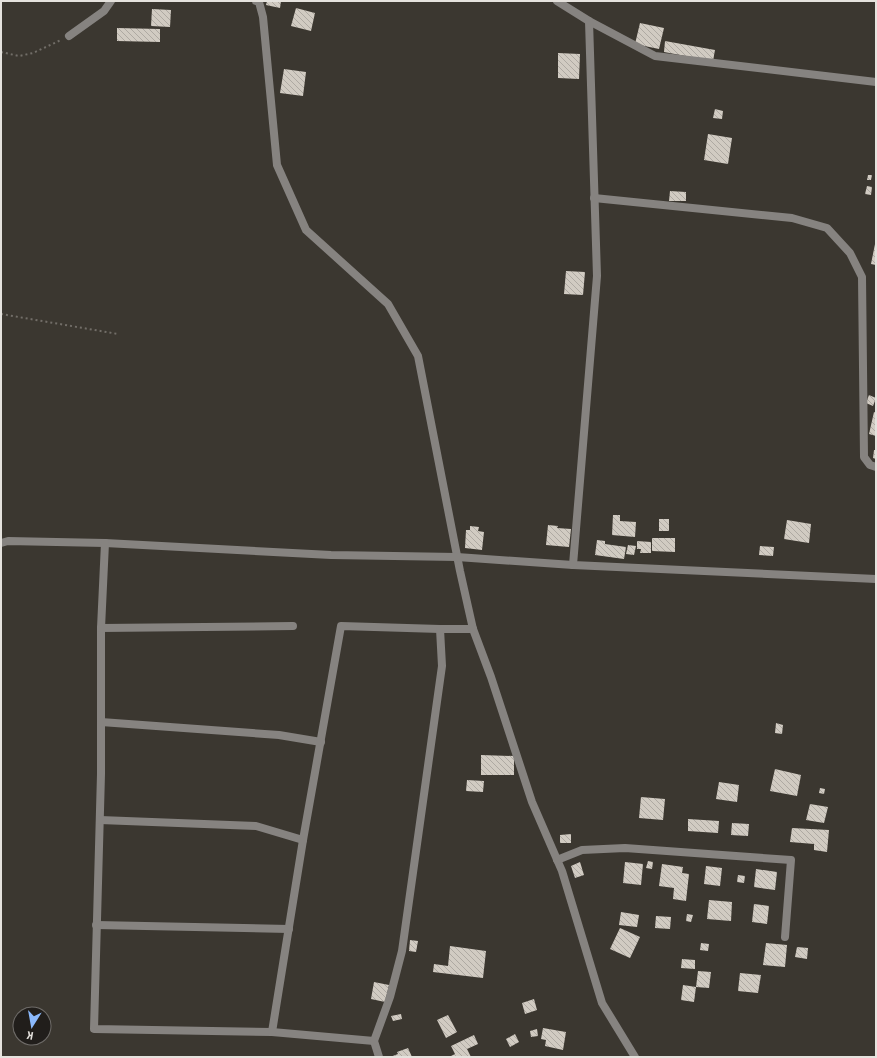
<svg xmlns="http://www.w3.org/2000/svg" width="877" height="1058" viewBox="0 0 877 1058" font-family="'Titillium Web',sans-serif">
<defs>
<pattern id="building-back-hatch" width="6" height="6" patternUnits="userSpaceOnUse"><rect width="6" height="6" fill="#d1cbc2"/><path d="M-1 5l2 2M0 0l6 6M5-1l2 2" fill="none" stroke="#aea9a2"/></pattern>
</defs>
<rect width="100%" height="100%" fill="#3b3730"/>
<g fill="url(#building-back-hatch)">
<polygon points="267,1 281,1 280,8 266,5"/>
<polygon points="296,8 315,13 311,31 291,26"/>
<polygon points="152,9 171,10 170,27 151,26"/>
<polygon points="640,23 664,28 659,49 635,44"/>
<polygon points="117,28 160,29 160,42 117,41"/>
<polygon points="665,41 715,50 713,61 664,52"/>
<polygon points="558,53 580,54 579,79 558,78"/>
<polygon points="284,69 306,72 303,96 280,93"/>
<polygon points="715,109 723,111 722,119 713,118"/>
<polygon points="708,134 732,138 728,164 704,160"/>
<polygon points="868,175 872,175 871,180 867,180"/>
<polygon points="867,186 872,187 871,195 865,194"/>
<polygon points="670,191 686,192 686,201 669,201"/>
<polygon points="875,244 876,244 876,265 871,264"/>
<polygon points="566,271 585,272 583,295 564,294"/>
<polygon points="869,395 876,398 873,406 866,403"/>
<polygon points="874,412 876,412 876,436 869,434"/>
<polygon points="874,450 876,450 876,459 873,458"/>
<polygon points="613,515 620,515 620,521 636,522 635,537 612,535"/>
<rect x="659" y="519" width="10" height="12"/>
<polygon points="787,520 811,524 809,543 784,539"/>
<polygon points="548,525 558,526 557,528 571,529 569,547 546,545"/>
<polygon points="470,526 479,527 478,531 484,532 482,550 465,548 466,530 470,530"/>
<polygon points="652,538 675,538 675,552 652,551"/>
<polygon points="597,540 605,541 605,544 626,547 624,559 595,555"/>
<polygon points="637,541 651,542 651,553 640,553 641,549 637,549"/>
<polygon points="628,545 636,546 634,555 626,554"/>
<polygon points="760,546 774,547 773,556 759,555"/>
<polygon points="776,723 783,725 782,734 775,733"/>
<polygon points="481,755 514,756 514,775 481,775"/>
<polygon points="775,769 801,775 797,796 770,791"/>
<polygon points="467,780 484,781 483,792 466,791"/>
<polygon points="719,782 739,785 737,802 716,799"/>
<polygon points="820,788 825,789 824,794 819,793"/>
<polygon points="641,797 665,799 663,820 639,818"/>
<polygon points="810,804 828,807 824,823 806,820"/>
<polygon points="688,819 719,821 718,833 688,831"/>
<polygon points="732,823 749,824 748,836 731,835"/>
<polygon points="792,828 829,830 827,852 814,850 814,844 790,842"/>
<polygon points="571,834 571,843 560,843 560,835"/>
<polygon points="648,861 653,862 652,869 646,868"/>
<polygon points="580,862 584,875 575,878 571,866"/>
<polygon points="625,862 643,864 641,885 623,883"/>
<polygon points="662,864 683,867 682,873 689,874 686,901 673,899 674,888 659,886"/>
<polygon points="706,866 722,868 720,886 704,884"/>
<polygon points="756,869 777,872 775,890 754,887"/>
<polygon points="738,875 745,876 744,883 737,882"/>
<polygon points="709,900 732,902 731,921 707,919"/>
<polygon points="754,904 769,906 767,924 752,922"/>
<polygon points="621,912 639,915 637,927 619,925"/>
<polygon points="687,914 693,915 691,922 686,921"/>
<polygon points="656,916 671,917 670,929 655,928"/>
<polygon points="620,928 640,937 630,958 610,949"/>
<polygon points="410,940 418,941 416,952 409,951"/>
<polygon points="701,943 709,944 708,951 700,950"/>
<polygon points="766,943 787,945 785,967 763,965"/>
<polygon points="450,946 486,951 483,978 433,972 434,964 448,966"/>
<polygon points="797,947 808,948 807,959 795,957"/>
<polygon points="682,959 695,960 695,969 681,968"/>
<polygon points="698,971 711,972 709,988 696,987"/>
<polygon points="740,973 761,975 758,993 738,991"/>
<polygon points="374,982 389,985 385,1002 371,999"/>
<polygon points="683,985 696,987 694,1002 681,1000"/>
<polygon points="534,999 537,1010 525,1014 522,1003"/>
<polygon points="401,1014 402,1019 393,1021 391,1016"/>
<polygon points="448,1015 457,1032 446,1038 437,1020"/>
<polygon points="543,1028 566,1032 563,1050 545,1046 546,1040 541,1039"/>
<polygon points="537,1029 538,1036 531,1037 530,1031"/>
<polygon points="515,1034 519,1042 510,1047 506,1039"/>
<polygon points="474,1035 478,1044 467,1049 471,1057 449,1057 455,1054 451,1046"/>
<polygon points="408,1048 412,1057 390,1057 398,1054 397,1052"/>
</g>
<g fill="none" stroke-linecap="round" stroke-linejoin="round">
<g stroke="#726e68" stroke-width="2" stroke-dasharray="2 3" stroke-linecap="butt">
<polyline points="1,52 19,56 33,53 61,40"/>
<polyline points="1,314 118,334"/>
</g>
<g stroke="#868380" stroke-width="8">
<polyline points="256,1 259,2 263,17 277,165 306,230 388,304 418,356 460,571 473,629 491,677 532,802 562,871 602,1003 635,1057"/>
<polyline points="557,1 589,21 655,56 876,82"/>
<polyline points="69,36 104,11 111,1"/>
<polyline points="594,198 792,218 827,228 850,253 862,277 864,457 870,465 876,467"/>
<polyline points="1,543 8,541 105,543 331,555 457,557 573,565 876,579"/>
<polyline points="105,543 101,628 101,774 94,1029 272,1032 374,1041"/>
<polyline points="573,565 597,276 589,21"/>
<polyline points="101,628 293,626"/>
<polyline points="101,722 279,735 321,742"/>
<polyline points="100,820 256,826 303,840"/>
<polyline points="557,860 582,850 625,848 791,860 785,937"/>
<polyline points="96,925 289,929"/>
<polyline points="272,1032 303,840 341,626 440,629 473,629"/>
<polyline points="379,1057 374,1041 390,997 402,951 442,666 440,629"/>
</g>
</g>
<rect width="877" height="1058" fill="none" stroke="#e5e2dd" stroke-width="4"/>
<g transform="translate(32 1026) rotate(191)"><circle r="19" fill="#211e1b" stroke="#6f6c69"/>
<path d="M0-3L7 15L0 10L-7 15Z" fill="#8bb9fc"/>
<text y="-6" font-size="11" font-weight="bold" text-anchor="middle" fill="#e5e2dd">K</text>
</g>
</svg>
